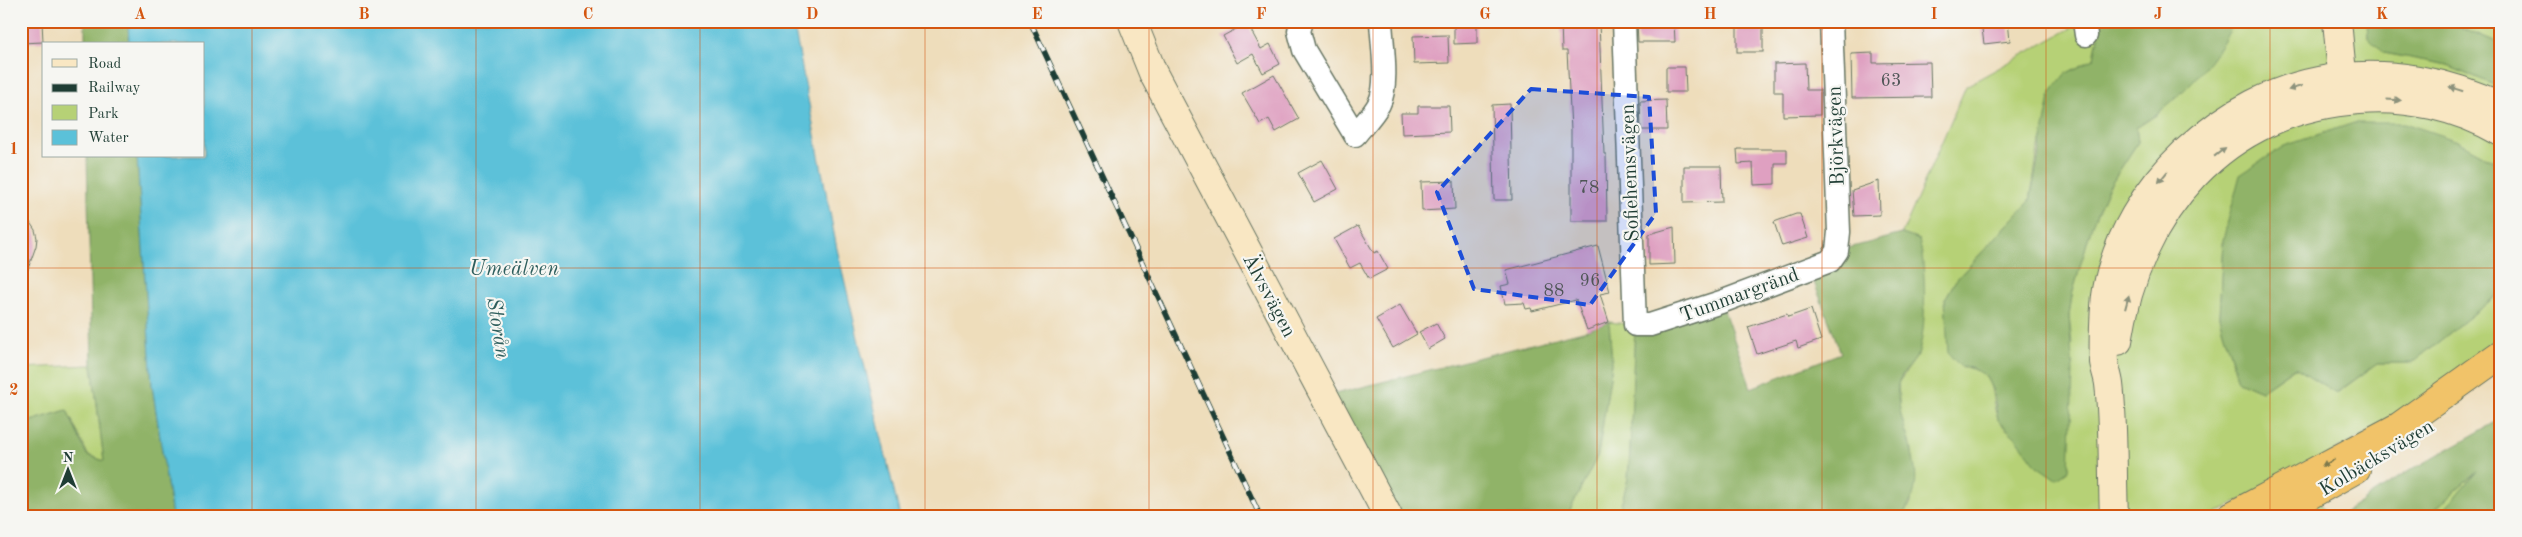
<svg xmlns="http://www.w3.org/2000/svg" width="2522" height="537" viewBox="0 0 2522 537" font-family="'Old Standard TT',serif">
<rect width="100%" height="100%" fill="#f6f6f2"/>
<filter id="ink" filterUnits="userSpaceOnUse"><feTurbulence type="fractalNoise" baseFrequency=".02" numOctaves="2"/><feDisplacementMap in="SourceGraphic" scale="10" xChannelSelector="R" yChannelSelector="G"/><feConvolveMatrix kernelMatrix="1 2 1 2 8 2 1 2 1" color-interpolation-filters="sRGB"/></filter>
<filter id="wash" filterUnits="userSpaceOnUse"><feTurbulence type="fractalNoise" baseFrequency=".0096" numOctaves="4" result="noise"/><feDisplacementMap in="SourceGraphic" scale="20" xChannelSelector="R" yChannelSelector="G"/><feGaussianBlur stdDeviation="1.12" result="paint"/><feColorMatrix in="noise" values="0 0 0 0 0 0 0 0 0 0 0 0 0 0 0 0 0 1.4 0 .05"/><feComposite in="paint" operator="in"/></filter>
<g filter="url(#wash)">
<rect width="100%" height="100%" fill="#edb"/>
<g fill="#b6d176" stroke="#6a8755">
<path d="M2084,21H2101L2094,59L2065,74L2038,150L2030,201L1956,280L1945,299L1961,367C1999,371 1988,394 1998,419C2001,426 2012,433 2017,439L2072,344L2069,316L2072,295L2092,225L2108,188L2138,142L2136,128L2158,114L2235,21H2367L2368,37L2384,53L2448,65L2501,88V165L2455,140L2354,123L2223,240L2219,317L2238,381L2261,391L2296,367L2337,393L2378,363H2412L2501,292V357L2304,468L2210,516H1901L1911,504L1912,450L1900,416L1898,383L1918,355L1919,240L1902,234L1966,86Z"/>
<polygon points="2447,21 2501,21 2501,44"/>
<polygon points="1609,322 1635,325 1630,451 1628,479 1621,505 1625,516 1567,516 1598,454 1612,364"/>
<polygon points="92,365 104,461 88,455 67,410 21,424 21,368"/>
<polygon points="2482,467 2438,516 2427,516 2434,509"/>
<polygon points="2320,502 2328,516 2292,516"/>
</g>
<g fill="#90b367" stroke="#58784e">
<polygon points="85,21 128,21 129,44 85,44"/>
<path d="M2101,21H2235C2211,66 2179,101 2136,128L2138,142L2108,188L2092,225L2072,295L2069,316L2073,373L2069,470L2056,479L2037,466L2017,439L1998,420L1993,391L1986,377L1973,368L1961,367L1948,353L1945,299L1956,280L2030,201L2051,92L2065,74L2094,59Z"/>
<polygon points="2367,21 2447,21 2501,44 2501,88 2448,65 2384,53 2368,37"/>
<polygon points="2354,123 2404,123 2455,140 2501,165 2501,292 2412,363 2378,363 2336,393 2295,367 2261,391 2238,381 2219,317 2223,240 2240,175 2284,146"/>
<polygon points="87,156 137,156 152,385 172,516 23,516 21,512 21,424 67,410 87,455 104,461 92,365"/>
<path d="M1902,234L1919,240C1926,263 1927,331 1918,354C1914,364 1899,374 1898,385C1895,432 1937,475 1901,516H1625L1621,505L1628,479L1630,451L1635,325L1721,302L1751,388L1841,353L1809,269L1837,251Z"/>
<polygon points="1609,322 1612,364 1598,455 1567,516 1388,516 1323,397 1587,330"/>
<polygon points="2501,419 2501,516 2438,516 2477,471 2426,516 2339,516 2409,471"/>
</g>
<polygon fill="#5bc1d9" stroke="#3d7f86" points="128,21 793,21 837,249 900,516 172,516 152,385 137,156 204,156 204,44 129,44"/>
<g id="blocks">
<g fill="#dfa0c1">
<polygon points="21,21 42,21 43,42 21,43"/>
<polygon points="1454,21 1477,21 1477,43 1454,44"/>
<polygon points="1561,21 1599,21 1604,154 1606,154 1607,221 1571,221 1571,130 1567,51 1562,51"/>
<polygon points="1637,21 1674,21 1675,42 1638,42"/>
<rect x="1737" y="21" width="26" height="31"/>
<polygon points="1981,21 2008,21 2010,41 1984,44"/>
<polygon points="1247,23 1261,49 1270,44 1280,64 1263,73 1253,54 1237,63 1223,36"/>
<polygon points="1448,35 1449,63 1414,64 1413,36"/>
<polygon points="1873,53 1873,63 1930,62 1931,97 1852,98 1851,54"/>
<polygon points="1805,63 1806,90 1820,90 1820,115 1783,116 1783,92 1774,92 1774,64"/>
<polygon points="1666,67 1685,67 1686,92 1666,92"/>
<polygon points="1274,75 1299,119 1276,132 1269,119 1260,124 1242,93"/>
<polygon points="1666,100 1667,130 1641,130 1640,101"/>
<polygon points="1510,104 1512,200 1494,200 1492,105"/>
<polygon points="1418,106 1449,106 1450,132 1402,134 1401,113 1418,113"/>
<polygon points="1737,149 1787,149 1787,163 1775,163 1775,184 1754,185 1753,163 1738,164"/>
<polygon points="1322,160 1338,189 1314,202 1298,173"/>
<polygon points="1684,166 1721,166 1722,202 1684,203"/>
<polygon points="1454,181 1455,209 1422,211 1421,182"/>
<polygon points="1879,181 1880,215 1854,216 1852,190"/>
<polygon points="21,209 35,230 37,238 36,246 23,283"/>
<polygon points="1796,214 1800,214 1808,238 1782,246 1774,222"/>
<polygon points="1358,226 1374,253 1378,251 1388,269 1369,279 1360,263 1350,268 1334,239"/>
<polygon points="1674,227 1675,264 1649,265 1649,234"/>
<polygon points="1598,246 1610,292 1600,294 1609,322 1587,330 1576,300 1532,311 1531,308 1526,309 1524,303 1505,304 1501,286 1510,284 1506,270"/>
<polygon points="1400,305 1417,334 1393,348 1376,319"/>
<polygon points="1811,309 1821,340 1798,348 1796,341 1757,354 1748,327 1787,314 1788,317"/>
<polygon points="1436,323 1445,339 1428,349 1419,332"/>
</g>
</g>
</g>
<g filter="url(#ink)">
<use href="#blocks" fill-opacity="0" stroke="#677563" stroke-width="1"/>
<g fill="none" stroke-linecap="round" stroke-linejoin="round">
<g stroke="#677563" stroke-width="25">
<g id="street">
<path d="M1302,21L1299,31L1304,50L1355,135C1363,125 1373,115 1379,104C1389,84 1382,44 1381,21"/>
<polyline points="1624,21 1635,325 1650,325 1721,302 1830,261 1837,251 1839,232 1831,21"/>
<polyline points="2084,21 2086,35"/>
</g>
</g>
<g stroke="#677563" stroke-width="30">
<g id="secondary">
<polyline points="1132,21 1153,73 1388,516"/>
<polyline points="2337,21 2344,94"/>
<path d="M2118,341C2137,211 2224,109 2359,100C2408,96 2458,107 2501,132"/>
<path d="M2114,516C2112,472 2114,427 2109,384C2108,376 2105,369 2104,362C2103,346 2104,305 2107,290C2126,186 2224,95 2329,79C2387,70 2449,81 2501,107"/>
</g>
</g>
<g stroke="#677563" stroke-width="30">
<g id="highway">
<polyline points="2231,516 2400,426 2501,354"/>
<polyline points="2272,516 2356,469"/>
</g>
</g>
<use href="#street" stroke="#fff" stroke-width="22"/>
<use href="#secondary" stroke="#f9e7c3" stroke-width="28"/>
<use href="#highway" stroke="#f1c369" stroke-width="28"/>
<g stroke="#1f3d34" stroke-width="5.5">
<polyline id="rail" points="1030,21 1260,516"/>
</g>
<use href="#rail" stroke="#f6f6f2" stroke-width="4" stroke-dasharray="11" stroke-linecap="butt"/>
</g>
<defs><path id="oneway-solid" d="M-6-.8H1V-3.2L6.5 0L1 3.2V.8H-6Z" transform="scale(1.25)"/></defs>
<g fill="#8c927c">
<use href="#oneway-solid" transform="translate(2295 88) rotate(162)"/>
<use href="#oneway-solid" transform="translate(2456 89) rotate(-163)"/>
<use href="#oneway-solid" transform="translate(2394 100) rotate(4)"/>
<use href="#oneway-solid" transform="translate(2220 152) rotate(-38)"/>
<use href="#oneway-solid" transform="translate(2163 177) rotate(129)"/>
<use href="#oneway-solid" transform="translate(2127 302) rotate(-75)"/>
</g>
<use fill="#7d794c" href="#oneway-solid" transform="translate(2328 463) rotate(152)"/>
</g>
<path fill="#1d4ed8" fill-opacity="0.2" stroke="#1d4ed8" stroke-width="4" stroke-dasharray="10 6" stroke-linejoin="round" d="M1531,89L1649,97L1656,213L1590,305L1474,289L1437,192Z"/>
<path fill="none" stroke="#d45610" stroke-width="1" stroke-opacity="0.55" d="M252,21V516M476,21V516M700,21V516M925,21V516M1149,21V516M1373,21V516M1597,21V516M1822,21V516M2046,21V516M2270,21V516M21,268H2501"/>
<g text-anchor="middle" stroke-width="4.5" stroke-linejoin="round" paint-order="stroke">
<g font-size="18" fill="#4f5657">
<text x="1891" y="86">63</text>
<text x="1589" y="193">78</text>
<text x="1590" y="286">96</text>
<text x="1554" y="296">88</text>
</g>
<g font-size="20" fill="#1f3d34" stroke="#f6f6f2">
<text transform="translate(1835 136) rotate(-92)" y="7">Björkvägen</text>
<text transform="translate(1629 173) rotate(-92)" y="7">Sofiehemsvägen</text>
<text transform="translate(1739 294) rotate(-20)" y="7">Tummargränd</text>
<text transform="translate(1270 295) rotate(62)" y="7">Älvsvägen</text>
<text transform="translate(2376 457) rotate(-31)" y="7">Kolbäcksvägen</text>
</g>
<g font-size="21" font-style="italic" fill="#2e5e5d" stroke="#f6f6f2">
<text x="514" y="275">Umeälven</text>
<text transform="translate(499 328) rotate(81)" y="7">Storån</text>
</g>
</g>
<rect width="2522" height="537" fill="none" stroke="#f6f6f2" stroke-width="55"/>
<rect x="42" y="42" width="162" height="115" fill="#f6f6f2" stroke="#a0aca6"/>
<rect x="52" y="59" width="25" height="8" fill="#f9e7c3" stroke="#a0aca6"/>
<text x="88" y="68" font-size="15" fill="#1f3d34">Road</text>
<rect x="52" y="84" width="25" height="8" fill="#1f3d34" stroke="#a0aca6"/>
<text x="88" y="92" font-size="15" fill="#1f3d34">Railway</text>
<rect x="52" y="105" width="25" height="15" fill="#b6d176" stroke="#a0aca6"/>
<text x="88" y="118" font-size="15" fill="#1f3d34">Park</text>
<rect x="52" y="130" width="25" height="15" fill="#5bc1d9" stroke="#a0aca6"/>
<text x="88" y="142" font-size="15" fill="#1f3d34">Water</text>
<g transform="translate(68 470)" stroke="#f6f6f2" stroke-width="4" paint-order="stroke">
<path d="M0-4L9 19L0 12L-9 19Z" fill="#1f3d34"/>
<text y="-8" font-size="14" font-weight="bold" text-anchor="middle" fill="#1f3d34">N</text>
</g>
<rect x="28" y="28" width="2466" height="482" fill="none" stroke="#d45610" stroke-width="2"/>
<g font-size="16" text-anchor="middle" font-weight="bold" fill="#d45610">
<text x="140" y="19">A</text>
<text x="364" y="19">B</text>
<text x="588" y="19">C</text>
<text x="812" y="19">D</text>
<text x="1037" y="19">E</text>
<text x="1261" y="19">F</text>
<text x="1485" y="19">G</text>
<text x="1710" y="19">H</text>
<text x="1934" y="19">I</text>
<text x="2158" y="19">J</text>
<text x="2382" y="19">K</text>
<text x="14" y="154">1</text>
<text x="14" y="395">2</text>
</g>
</svg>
